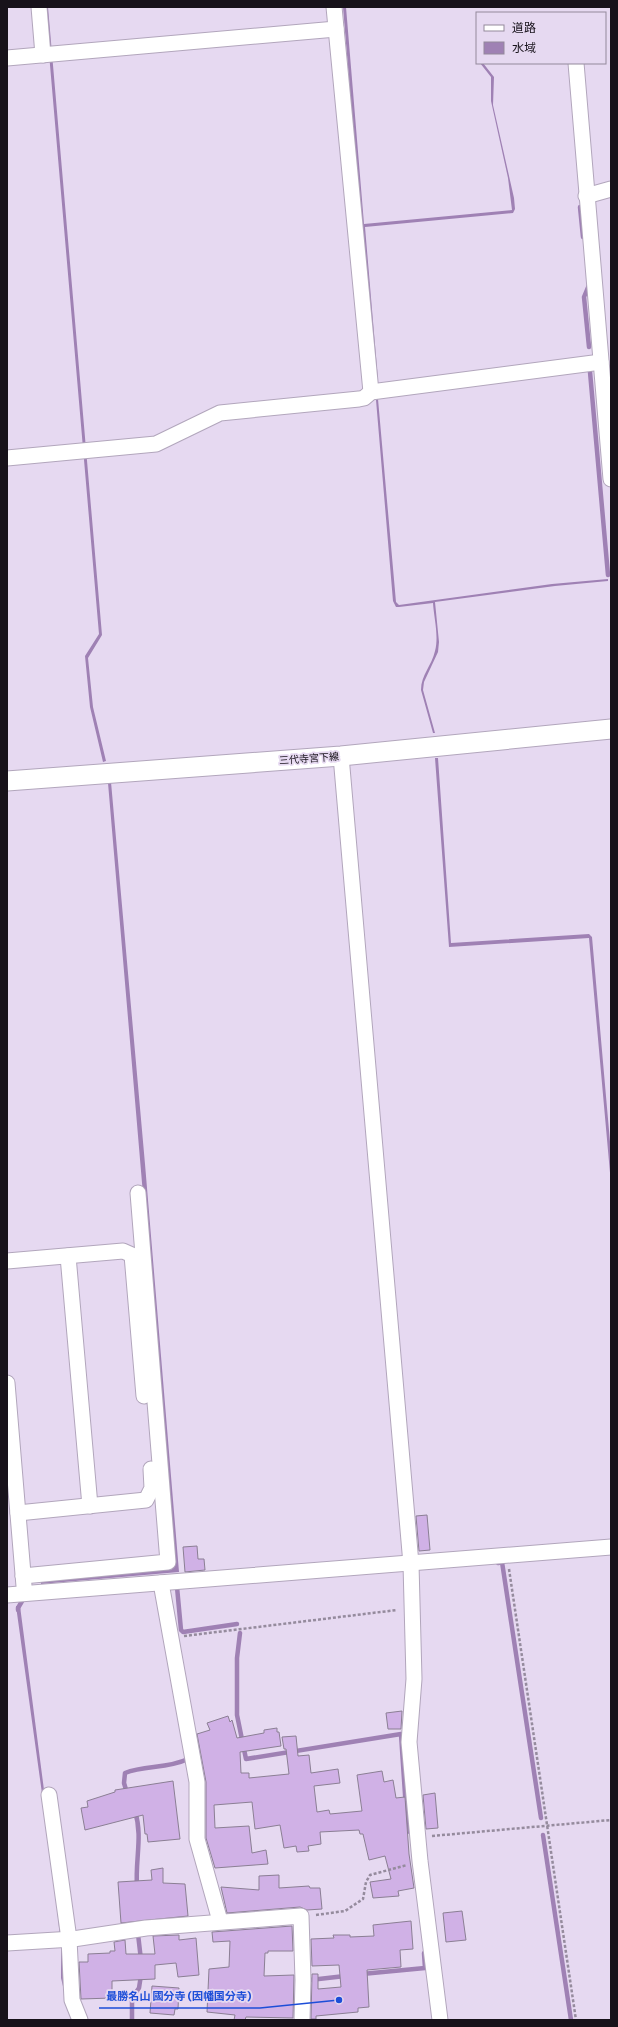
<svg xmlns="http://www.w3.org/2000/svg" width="618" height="2027" viewBox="0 0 618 2027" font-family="Commissioner,'Noto Sans JP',sans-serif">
<rect width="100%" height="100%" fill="#e6d9f1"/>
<g fill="#9f81b4">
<polygon points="45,7 48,7 102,635 88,658 93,707 106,761 103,762 90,707 85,656 99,634"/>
<polygon points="343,7 346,7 364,224 512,210 508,178 491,101 491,77 480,63 483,63 494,77 493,105 514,198 515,209 513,213 365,227 378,380 374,381"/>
<path d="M378,399L396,602L399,605L552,584L608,579V581L555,586L435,602L439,642L438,652L424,682L423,690L435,733H433L421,690C421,675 432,665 435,651C439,636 434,618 433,603L399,607H396L393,601L376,400Z"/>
<polygon points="435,758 438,758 451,943 589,934 592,937 611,1153 611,1184 589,938 449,947"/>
<polygon points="111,782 145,1164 179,1572 41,1584 41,1579 165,1569 165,1453 108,783"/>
<polygon points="16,1606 20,1606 74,2020 71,2020 61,1978 61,1946 54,1880"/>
</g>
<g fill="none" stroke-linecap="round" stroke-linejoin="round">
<g stroke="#9f81b4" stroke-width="4.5">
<polyline points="580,207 583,237"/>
<polyline points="589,347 584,297 589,285"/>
<polyline points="590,372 608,575"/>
<polyline points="498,1563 502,1562 541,1818"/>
<polyline points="177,1587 181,1630 183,1632 237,1624"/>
<polyline points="18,1610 18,1608 25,1596"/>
<polyline points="240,1633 237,1658 237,1715 246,1759 401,1734 406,1809 410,1832"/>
<path d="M127,1793L124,1783L125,1773C145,1765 167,1769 188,1759"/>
<path d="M135,1811C143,1837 135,1859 137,1887"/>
<polyline points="543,1835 571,2020"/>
<polyline points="138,1934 141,1960"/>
<polyline points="362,1974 425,1968 424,1953"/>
<polyline points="310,1980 345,1976"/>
<polyline points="132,2020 132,1998 139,1988 141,1975"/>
</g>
</g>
<g fill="#d0b1e6" stroke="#8b7f94">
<polygon points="427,1515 430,1550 419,1551 416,1516"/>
<polygon points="197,1546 198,1559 204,1559 205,1570 185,1572 183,1547"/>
<polygon points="402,1711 401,1729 388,1729 386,1713"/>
<polygon points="228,1716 230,1722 232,1720 237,1738 264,1733 264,1730 277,1728 277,1732 279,1732 281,1746 240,1752 241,1773 249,1773 249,1778 289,1774 286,1749 284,1749 282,1737 296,1736 298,1756 309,1755 311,1773 338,1769 340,1783 314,1786 317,1812 329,1810 330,1814 362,1811 357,1775 382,1771 384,1782 393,1780 396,1798 405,1797 409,1854 414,1888 398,1891 399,1896 373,1898 370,1882 391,1879 385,1856 369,1860 363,1834 360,1834 359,1830 320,1832 321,1844 308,1846 309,1851 297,1852 296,1846 284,1848 280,1825 255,1829 252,1802 214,1805 215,1828 249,1826 252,1853 266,1850 268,1864 215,1868 206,1838 206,1782 197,1734 210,1730 207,1723"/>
<polygon points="173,1781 180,1839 148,1842 147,1834 145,1834 143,1815 85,1830 81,1808 88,1807 87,1801 115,1792 115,1790"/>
<polygon points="435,1793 438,1828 426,1829 423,1795"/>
<polygon points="163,1868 163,1883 185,1884 188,1916 121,1923 118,1882 152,1880 151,1870"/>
<polygon points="279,1875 279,1888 309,1886 310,1888 320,1888 322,1909 307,1910 300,1907 227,1913 221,1887 259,1890 259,1876"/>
<polygon points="462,1911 466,1940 446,1942 443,1913"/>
<polygon points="411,1921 413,1949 400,1950 401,1967 367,1970 369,2007 358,2008 358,2012 316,2016 316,2019 311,2019 312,1974 318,1974 318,1989 341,1987 339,1965 312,1966 311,1939 334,1938 333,1935 350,1935 350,1937 374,1936 373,1925"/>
<polygon points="292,1926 293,1951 268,1951 268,1953 265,1953 264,1976 294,1975 293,2018 246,2017 245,2020 234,2020 235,2015 207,2012 209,1969 229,1967 230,1941 213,1942 212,1932"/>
<polygon points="179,1935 179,1940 196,1938 199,1975 178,1977 176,1963 155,1965 155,1979 112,1981 112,1998 81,1999 79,1962 88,1962 88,1954 110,1953 110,1951 115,1951 114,1942 125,1940 126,1954 155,1954 153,1936"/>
<polygon points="152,1986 179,1988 178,2009 175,2009 174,2015 150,2013"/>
</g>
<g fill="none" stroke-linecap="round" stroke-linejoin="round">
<g stroke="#b2a6bc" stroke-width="17">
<g id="minor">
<polyline points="39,7 43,55"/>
<polyline points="334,7 371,392"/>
<polyline points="7,58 336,29"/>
<polyline points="576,63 611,479"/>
<polyline points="586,196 611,189"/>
<polyline points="7,458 156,444 220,413 359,399 364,398 371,392 601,362"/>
<polyline points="341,756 411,1564 414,1679 409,1742 420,1861 440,2020"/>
<polyline points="68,1256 90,1506"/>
<polyline points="7,1261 123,1251 132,1255 144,1396"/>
<polyline points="7,1383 24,1586"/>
<polyline points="18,1513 146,1500 152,1488 151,1469"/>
<polyline points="23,1576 168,1562 138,1193"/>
<polyline points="161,1583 197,1782 197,1839 220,1921"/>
<polyline points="7,1595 611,1547"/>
<polyline points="49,1795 69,1939 72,2000 80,2020"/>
<polyline points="7,1943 73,1939 146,1928 301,1916 303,1980 302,2020"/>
</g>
</g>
<g stroke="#b2a6bc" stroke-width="21">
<polyline id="major" points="7,781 341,756 611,729"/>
</g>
<g stroke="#958b9d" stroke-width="2.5" stroke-dasharray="3 2" stroke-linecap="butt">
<polyline points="509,1569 576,2020"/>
<polyline points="184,1636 397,1610"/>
<polyline points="432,1836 611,1820"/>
<polyline points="316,1915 345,1911 363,1899 366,1882 370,1875 407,1865"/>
</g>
<use href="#minor" stroke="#fff" stroke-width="15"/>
<use href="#major" stroke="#fff" stroke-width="19"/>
</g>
<g text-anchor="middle" stroke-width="3.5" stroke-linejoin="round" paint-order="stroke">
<g font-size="10" fill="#17121a" stroke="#e6d9f1">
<text transform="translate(309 758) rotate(-4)" y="4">三代寺宮下線</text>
</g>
</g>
<path fill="none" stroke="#1d4ed8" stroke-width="1.5" d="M339 2000L260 2008H99"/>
<circle fill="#1d4ed8" stroke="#e6d9f1" stroke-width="1.5" cx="339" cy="2000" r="4"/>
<g font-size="11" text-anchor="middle" font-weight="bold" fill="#1d4ed8" stroke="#e6d9f1" stroke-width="3.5" stroke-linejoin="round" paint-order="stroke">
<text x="179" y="2000">最勝名山 國分寺 (因幡国分寺)</text>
</g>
<rect width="618" height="2027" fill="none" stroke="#17121a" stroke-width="16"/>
<rect x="476" y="12" width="130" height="52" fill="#e6d9f1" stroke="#93899b"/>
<rect x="484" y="25" width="20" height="6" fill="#ffffff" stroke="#93899b"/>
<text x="512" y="32" font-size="12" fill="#17121a">道路</text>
<rect x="484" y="42" width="20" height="12" fill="#9f81b4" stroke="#93899b"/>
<text x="512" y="52" font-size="12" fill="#17121a">水域</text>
</svg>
